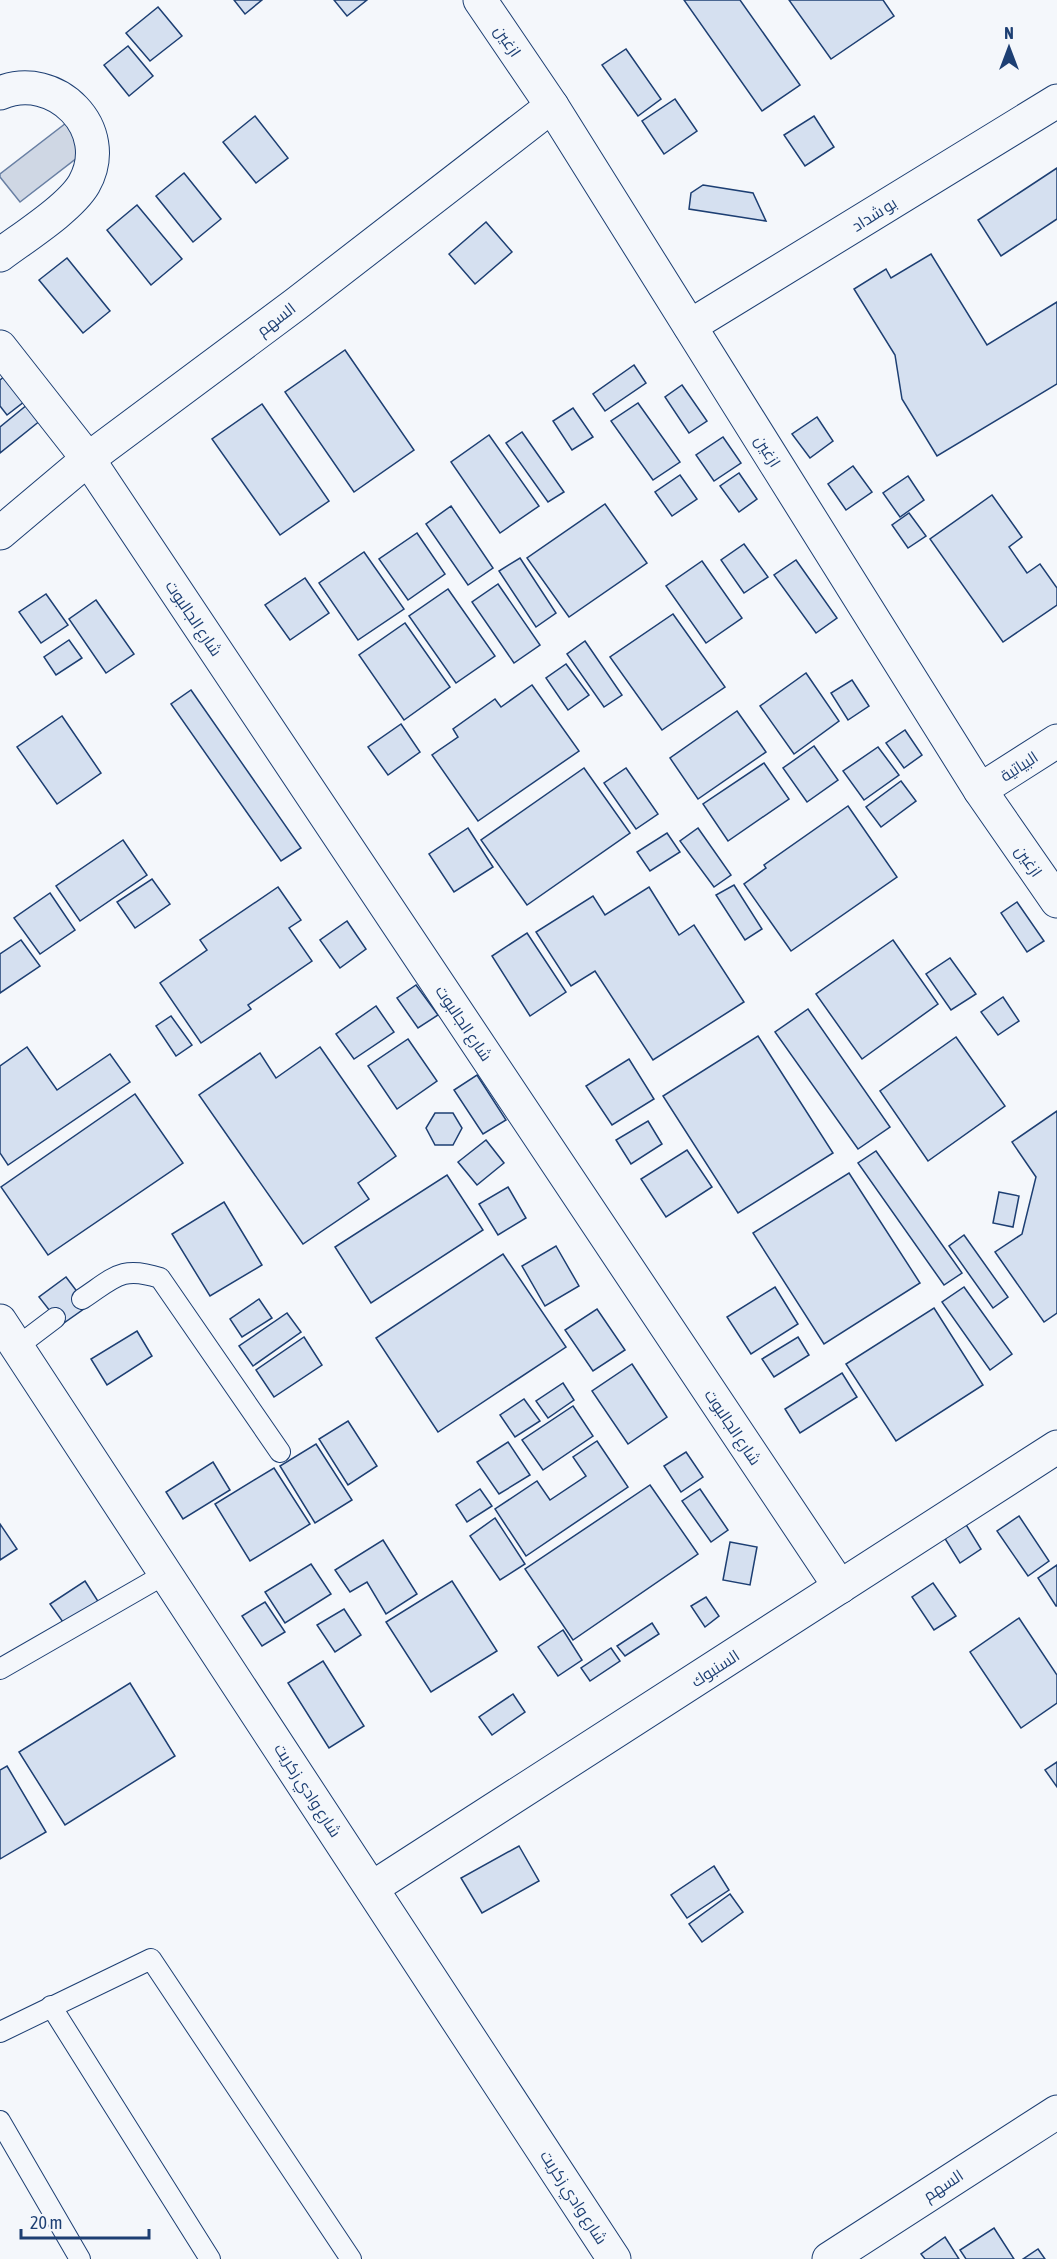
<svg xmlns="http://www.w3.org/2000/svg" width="1057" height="2259" viewBox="0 0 1057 2259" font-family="'Asap Condensed',Cairo,sans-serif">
<rect width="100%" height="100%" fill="#f4f7fb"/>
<polygon fill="#cfd7e4" stroke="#687fa3" stroke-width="1.5" points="70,120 91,147 20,202 0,177 0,174"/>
<g fill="#d5e0f0" stroke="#1d3f73" stroke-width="1.5">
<polygon points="234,0 262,0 245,14"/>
<polygon points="334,0 367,0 347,16"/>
<polygon points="684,0 740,0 800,85 762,111"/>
<polygon points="789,0 883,0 894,16 831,59"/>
<polygon points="158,7 182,36 150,61 126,33"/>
<polygon points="128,46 153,76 129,96 104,65"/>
<polygon points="626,49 661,99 638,116 602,65"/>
<polygon points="675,99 697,131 664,154 642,121"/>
<polygon points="255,116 288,158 256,183 223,142"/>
<polygon points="814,116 834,147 805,166 784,135"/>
<polygon points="1057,168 1057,219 1001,256 978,220"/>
<polygon points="184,173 221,219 193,242 156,196"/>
<polygon points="703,185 753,193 766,221 689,209 691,193"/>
<polygon points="137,205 182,259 151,285 107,230"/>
<polygon points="486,222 512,252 475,284 449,254"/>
<polygon points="931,254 987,345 1057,302 1057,384 937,456 902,399 895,355 854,289 886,269 891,278"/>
<polygon points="67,258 110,311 83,333 39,280"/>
<polygon points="345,350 414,450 354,492 285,392"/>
<polygon points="634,365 646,383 605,411 593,394"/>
<polygon points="5,376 25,401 7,415 0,406 0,380"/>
<polygon points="682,385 707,421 689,433 665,397"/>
<polygon points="33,400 46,416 0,453 0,427"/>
<polygon points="638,403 680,462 653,480 611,421"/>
<polygon points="262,404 329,501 280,535 212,439"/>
<polygon points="573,408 593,437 572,450 553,421"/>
<polygon points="817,417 833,441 810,458 792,434"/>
<polygon points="522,432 564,492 548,502 506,443"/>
<polygon points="489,435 539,506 500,533 451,462"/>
<polygon points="723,437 741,463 714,481 696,455"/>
<polygon points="853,466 872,492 846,510 828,484"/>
<polygon points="739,473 757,499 739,512 720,486"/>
<polygon points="680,475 697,499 672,516 655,492"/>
<polygon points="908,476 924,500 900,517 883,493"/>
<polygon points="992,495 1022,537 1009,547 1027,573 1040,564 1057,588 1057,605 1003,642 930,539"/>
<polygon points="605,504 647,563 569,617 527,558"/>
<polygon points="451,506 493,568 468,585 426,524"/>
<polygon points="909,513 926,536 908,548 892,525"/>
<polygon points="417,533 445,574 408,600 379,559"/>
<polygon points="744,544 768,577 744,593 721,560"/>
<polygon points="364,552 404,609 358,640 319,583"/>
<polygon points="520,558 556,613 536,627 499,571"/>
<polygon points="796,560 837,618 816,633 774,575"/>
<polygon points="702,561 742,618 706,643 666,586"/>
<polygon points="305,578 329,613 290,640 265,605"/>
<polygon points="498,584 540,645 514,663 472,602"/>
<polygon points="448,589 495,656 456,683 409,616"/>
<polygon points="46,594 68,625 41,643 19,612"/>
<polygon points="96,600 134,654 106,673 69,619"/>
<polygon points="673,614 725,687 662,730 610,657"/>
<polygon points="405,623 450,687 404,720 359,655"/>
<polygon points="69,640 82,658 56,675 44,657"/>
<polygon points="585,641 622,695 604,707 567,654"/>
<polygon points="566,664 589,695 568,710 546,678"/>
<polygon points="806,673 839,721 794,754 760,706"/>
<polygon points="852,680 869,706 848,720 831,693"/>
<polygon points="532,685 579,751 478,821 432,755 458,737 453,729 495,699 501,707"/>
<polygon points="191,690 301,848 281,861 171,704"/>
<polygon points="737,711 766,752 698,799 670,758"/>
<polygon points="62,716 101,773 57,804 17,747"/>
<polygon points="401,724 420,752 388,775 368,747"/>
<polygon points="905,730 922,755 904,768 886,743"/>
<polygon points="814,746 838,780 807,802 783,768"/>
<polygon points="878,747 899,775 864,800 843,771"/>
<polygon points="764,763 789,799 728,841 703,804"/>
<polygon points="584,768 630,833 527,905 481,840"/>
<polygon points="626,768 658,814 636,829 604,783"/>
<polygon points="901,781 916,801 881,827 866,807"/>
<polygon points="848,806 897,877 791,951 744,884 766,868 764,865"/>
<polygon points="468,828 493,867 454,892 429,854"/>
<polygon points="698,828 731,875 714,887 680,841"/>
<polygon points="667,833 680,852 650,871 637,852"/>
<polygon points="123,840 147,875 80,921 56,886"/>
<polygon points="152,879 170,904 135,928 117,902"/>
<polygon points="734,885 762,929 745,940 716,895"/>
<polygon points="278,887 301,920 289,928 312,961 248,1005 251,1009 201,1043 160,983 207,950 200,940"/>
<polygon points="649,887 679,935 694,925 744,1002 653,1060 595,971 571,986 536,932 593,896 605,915"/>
<polygon points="50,893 75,930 40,954 14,918"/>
<polygon points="1017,902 1044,941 1027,952 1001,913"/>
<polygon points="347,921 366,949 340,968 320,940"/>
<polygon points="527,933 566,992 530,1016 492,956"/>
<polygon points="21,940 40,966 0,993 0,954"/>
<polygon points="893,940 938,1004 862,1059 816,994"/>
<polygon points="950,958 976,994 951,1010 926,974"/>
<polygon points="416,985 438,1015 418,1028 397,998"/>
<polygon points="1003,997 1019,1021 998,1035 981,1012"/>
<polygon points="376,1006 394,1032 354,1059 336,1034"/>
<polygon points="808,1009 890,1127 858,1149 775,1032"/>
<polygon points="171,1016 192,1045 176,1056 156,1026"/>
<polygon points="758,1036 833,1153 738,1213 663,1096"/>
<polygon points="956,1037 1005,1106 928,1161 880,1091"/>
<polygon points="408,1039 437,1081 397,1109 368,1066"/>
<polygon points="27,1047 57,1090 110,1054 130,1082 8,1165 0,1153 0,1066"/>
<polygon points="320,1047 396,1156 358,1183 369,1199 303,1244 199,1095 260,1053 276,1078"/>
<polygon points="629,1059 654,1099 612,1125 586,1086"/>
<polygon points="477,1075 506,1120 483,1134 454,1090"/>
<polygon points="135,1094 183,1163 48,1255 1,1187"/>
<polygon points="1057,1111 1057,1313 1044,1322 995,1252 1022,1234 1036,1177 1012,1142"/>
<polygon points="435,1113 453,1113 462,1128 453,1145 435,1145 426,1128"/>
<polygon points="648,1121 662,1144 631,1164 616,1140"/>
<polygon points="486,1140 504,1163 477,1185 458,1162"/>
<polygon points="687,1150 712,1187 666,1217 641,1179"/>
<polygon points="876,1151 962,1273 944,1285 858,1163"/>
<polygon points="849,1173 920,1283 824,1344 753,1233"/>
<polygon points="447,1175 483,1230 371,1303 335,1247"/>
<polygon points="508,1187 526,1218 498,1235 479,1204"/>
<polygon points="999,1192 1019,1196 1013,1227 993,1223"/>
<polygon points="224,1202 262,1265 210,1296 172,1234"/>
<polygon points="964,1235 1008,1297 993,1308 949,1246"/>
<polygon points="556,1246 579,1286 545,1306 522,1266"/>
<polygon points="503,1254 566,1347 438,1432 376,1338"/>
<polygon points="66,1277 88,1306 61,1325 39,1297"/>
<polygon points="775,1287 798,1324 751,1354 727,1317"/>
<polygon points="964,1287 1012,1354 990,1370 942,1302"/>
<polygon points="259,1299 272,1318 242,1337 230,1319"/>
<polygon points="934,1308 983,1385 896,1441 846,1364"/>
<polygon points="597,1309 625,1350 593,1371 565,1330"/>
<polygon points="287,1313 301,1332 253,1366 239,1346"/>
<polygon points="137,1331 152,1356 107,1385 91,1359"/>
<polygon points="304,1337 322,1365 274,1397 256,1370"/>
<polygon points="798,1337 809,1355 774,1377 762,1359"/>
<polygon points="632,1364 667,1417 628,1444 592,1391"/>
<polygon points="842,1373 857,1397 800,1433 785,1409"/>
<polygon points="563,1383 574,1400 548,1418 536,1401"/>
<polygon points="524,1399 540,1421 515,1437 500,1415"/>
<polygon points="573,1406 593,1436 543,1470 522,1440"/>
<polygon points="348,1421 377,1466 348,1485 319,1439"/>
<polygon points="597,1441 628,1487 526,1556 495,1509 537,1481 550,1500 586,1476 573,1457"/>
<polygon points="508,1442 530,1475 499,1494 477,1462"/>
<polygon points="316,1444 352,1500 315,1523 280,1466"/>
<polygon points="686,1452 703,1477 681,1492 664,1466"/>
<polygon points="213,1462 230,1490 183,1519 166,1492"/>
<polygon points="274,1468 310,1524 250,1561 215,1504"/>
<polygon points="650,1485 698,1554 573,1640 525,1569"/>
<polygon points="480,1489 492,1506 467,1522 456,1505"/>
<polygon points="700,1489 728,1530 711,1542 682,1501"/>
<polygon points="1019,1516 1049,1561 1028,1576 997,1531"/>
<polygon points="495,1518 525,1564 500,1580 470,1536"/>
<polygon points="965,1523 981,1549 960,1563 944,1537"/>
<polygon points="0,1524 17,1549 0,1560"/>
<polygon points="383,1540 417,1594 386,1614 367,1582 350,1592 335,1570"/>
<polygon points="730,1542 757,1547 750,1585 723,1580"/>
<polygon points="311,1564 331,1594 285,1623 265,1592"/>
<polygon points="1057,1565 1057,1606 1056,1606 1038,1578"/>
<polygon points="85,1581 101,1606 68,1629 50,1604"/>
<polygon points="452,1581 497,1651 431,1692 386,1622"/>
<polygon points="933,1583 956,1616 934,1630 912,1597"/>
<polygon points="706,1597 719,1616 705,1627 691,1606"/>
<polygon points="265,1602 285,1632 262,1646 242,1616"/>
<polygon points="344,1609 361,1635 335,1652 317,1625"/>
<polygon points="1019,1618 1057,1675 1057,1703 1021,1728 970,1652"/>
<polygon points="652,1623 659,1634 625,1656 617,1646"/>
<polygon points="563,1630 582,1660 558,1676 538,1647"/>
<polygon points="611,1648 620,1661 590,1681 581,1668"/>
<polygon points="323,1661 364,1726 329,1748 288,1683"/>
<polygon points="130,1683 175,1756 65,1825 19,1752"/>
<polygon points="513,1694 525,1712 492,1735 479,1717"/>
<polygon points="1057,1762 1057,1787 1045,1770"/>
<polygon points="7,1766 46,1832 0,1859 0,1770"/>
<polygon points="519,1846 539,1881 482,1913 461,1878"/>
<polygon points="714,1866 729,1890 687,1918 671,1895"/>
<polygon points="730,1894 743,1912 702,1942 689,1924"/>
<polygon points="994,2228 1014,2259 966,2259 960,2250"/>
<polygon points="945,2237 959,2259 925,2259 921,2254"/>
<polygon points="1038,2249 1045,2259 1023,2259"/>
</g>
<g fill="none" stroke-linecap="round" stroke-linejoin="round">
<g stroke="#1d3f73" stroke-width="22">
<g id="service">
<path d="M82,1299C114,1278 121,1265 160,1278L280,1452"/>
<polyline points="18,1346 55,1318"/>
<polyline points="0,1669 167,1573"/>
<polyline points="51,2006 210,2259"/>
<polyline points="0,2032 151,1959 351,2259"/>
<polyline points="0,2121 80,2259"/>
</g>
</g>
<g stroke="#1d3f73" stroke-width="35">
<g id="minor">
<polyline points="480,0 552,106 980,790 1057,901"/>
<path d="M0,93C55,70 115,129 84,184C70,208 24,237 0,255"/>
<polyline points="690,326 1057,101"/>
<polyline points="0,347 88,459 840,1587"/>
<polyline points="0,533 88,459 296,304 552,106"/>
<polyline points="980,790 1057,741"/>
<polyline points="0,1321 614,2259"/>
<polyline points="372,1888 1057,1447"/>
<polyline points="829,2259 1057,2112"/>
</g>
</g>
<use href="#service" stroke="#f4f7fb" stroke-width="20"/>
<use href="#minor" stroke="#f4f7fb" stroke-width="33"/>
</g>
<g text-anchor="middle" stroke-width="4.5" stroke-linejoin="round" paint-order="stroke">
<g font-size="16" fill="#1d3f73" stroke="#f4f7fb">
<text transform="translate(508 41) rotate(56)" y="6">ازغين</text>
<text transform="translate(874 214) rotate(-32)" y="6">بو شداد</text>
<text transform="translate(276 319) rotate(-37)" y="6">السهم</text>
<text transform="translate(768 451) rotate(58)" y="6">ازغين</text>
<text transform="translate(194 618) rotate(56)" y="6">شارع الجالبوت</text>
<text transform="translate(1019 766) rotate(-33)" y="6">البياتية</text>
<text transform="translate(1029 861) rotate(55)" y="6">ازغين</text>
<text transform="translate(464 1023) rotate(56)" y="6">شارع الجالبوت</text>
<text transform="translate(733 1427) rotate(56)" y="6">شارع الجالبوت</text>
<text transform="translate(715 1668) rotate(-33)" y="6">السنبوك</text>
<text transform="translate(308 1790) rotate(57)" y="6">شارع وادي زكريت</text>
<text transform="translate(943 2185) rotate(-33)" y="6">السهم</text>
<text transform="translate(574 2197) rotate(57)" y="6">شارع وادي زكريت</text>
</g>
</g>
<g transform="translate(1009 48)" stroke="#f4f7fb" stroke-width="4.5" paint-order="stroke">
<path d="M0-4.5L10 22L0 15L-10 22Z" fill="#1d3f73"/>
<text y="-9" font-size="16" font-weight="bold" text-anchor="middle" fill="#1d3f73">N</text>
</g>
<path d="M21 2229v9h128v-9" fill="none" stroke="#1d3f73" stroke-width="3"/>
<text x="30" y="2229" font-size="18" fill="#1d3f73" stroke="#f4f7fb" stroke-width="4.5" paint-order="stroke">20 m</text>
</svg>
